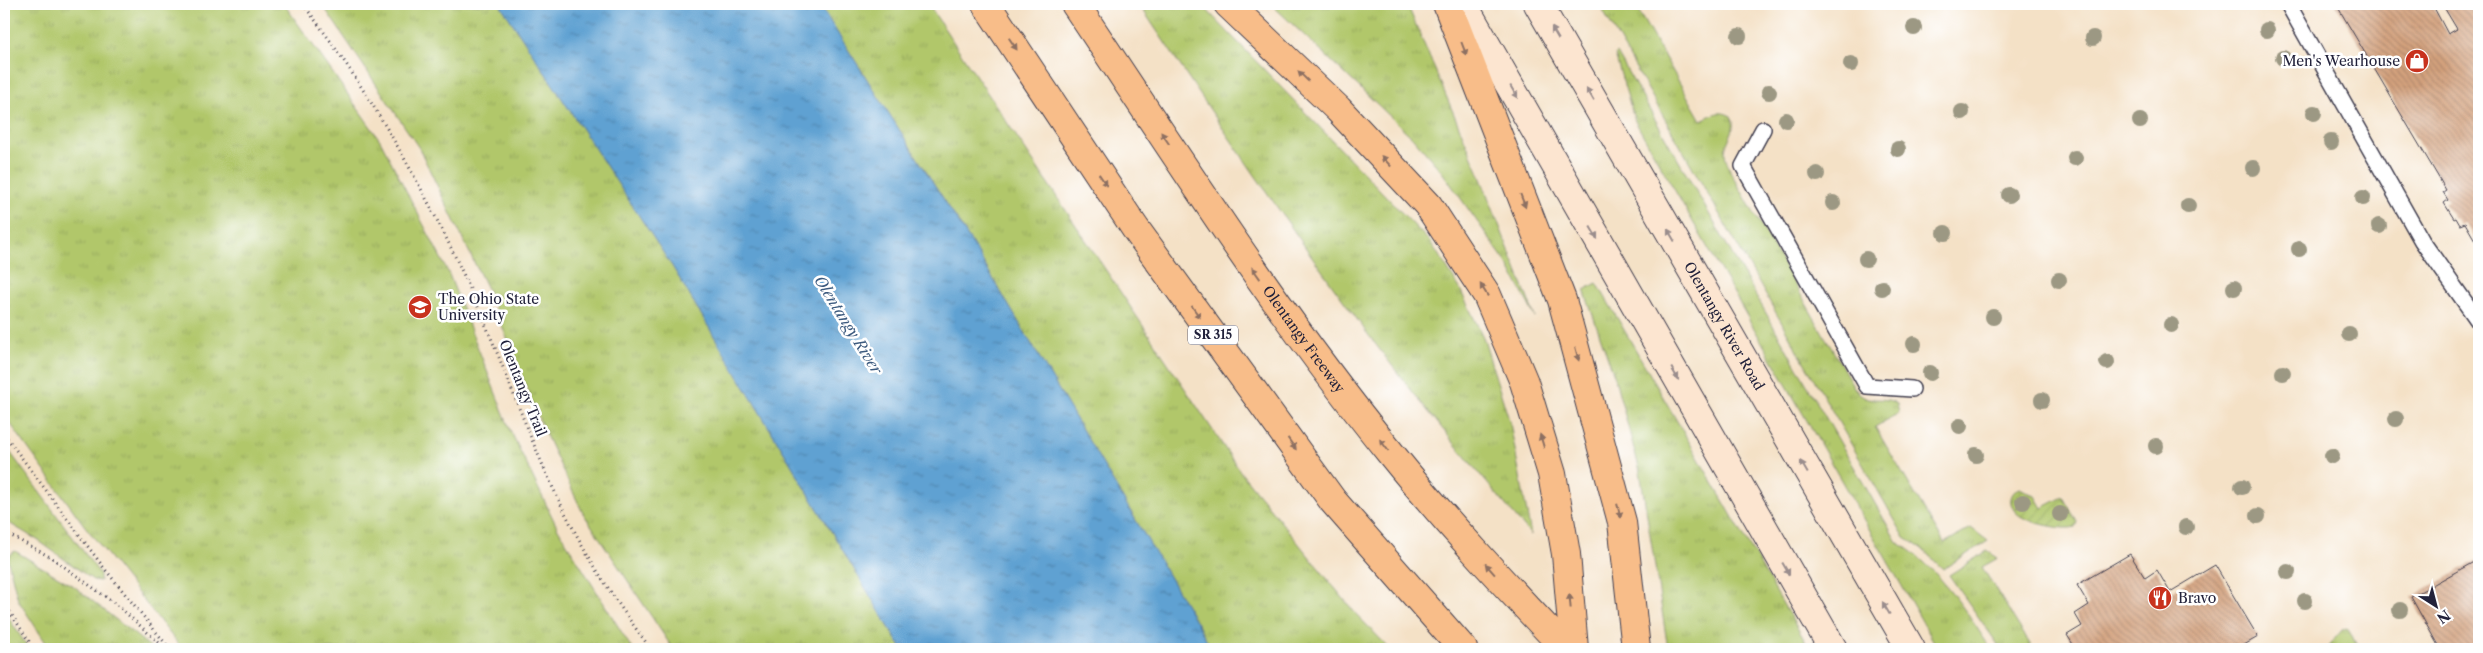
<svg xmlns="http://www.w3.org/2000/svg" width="2483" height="653" viewBox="0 0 2483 653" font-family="'Libre Caslon Text',serif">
<defs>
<pattern id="grass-tufts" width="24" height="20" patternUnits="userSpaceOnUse" patternTransform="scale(1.25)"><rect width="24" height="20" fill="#b1c76b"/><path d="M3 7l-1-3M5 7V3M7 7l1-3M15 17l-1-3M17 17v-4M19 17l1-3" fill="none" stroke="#98ab5e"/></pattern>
<pattern id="garden-furrows" width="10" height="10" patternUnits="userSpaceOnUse" patternTransform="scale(1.25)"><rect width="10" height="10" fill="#b1c76b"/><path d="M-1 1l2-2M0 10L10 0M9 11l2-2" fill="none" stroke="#98ab5e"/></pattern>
<pattern id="water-ripples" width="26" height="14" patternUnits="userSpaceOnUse" patternTransform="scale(1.25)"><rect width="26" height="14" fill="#5fa1d2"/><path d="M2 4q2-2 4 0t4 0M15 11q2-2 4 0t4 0" fill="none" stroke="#4e83ac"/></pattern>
<pattern id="building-back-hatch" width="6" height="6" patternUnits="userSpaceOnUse" patternTransform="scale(1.25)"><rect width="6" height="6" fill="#d3a17d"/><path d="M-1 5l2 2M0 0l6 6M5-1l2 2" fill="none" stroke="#ab8368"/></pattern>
</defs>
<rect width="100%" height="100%" fill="#fff"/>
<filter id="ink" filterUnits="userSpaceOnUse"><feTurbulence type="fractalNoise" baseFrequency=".02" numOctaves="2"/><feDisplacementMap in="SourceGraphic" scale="10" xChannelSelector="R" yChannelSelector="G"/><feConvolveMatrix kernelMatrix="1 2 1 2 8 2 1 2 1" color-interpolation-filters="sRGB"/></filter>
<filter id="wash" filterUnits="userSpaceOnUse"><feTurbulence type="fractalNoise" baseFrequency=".0096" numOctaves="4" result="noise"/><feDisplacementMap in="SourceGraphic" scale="20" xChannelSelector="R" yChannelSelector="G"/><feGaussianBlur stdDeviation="1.12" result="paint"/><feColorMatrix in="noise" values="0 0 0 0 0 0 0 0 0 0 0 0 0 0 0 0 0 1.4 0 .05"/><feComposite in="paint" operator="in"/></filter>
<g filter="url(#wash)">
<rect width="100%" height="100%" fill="#f4e1c6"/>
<g fill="url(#grass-tufts)" stroke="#6a7453">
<polygon points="4,4 284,4 380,140 448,272 511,432 558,529 632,649 182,649 84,525 4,415"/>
<polygon points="322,4 500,4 672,266 902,649 673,649 583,513 543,429 489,293 419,148"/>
<polygon points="819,4 928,4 1242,474 1356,614 1390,649 1212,649 973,245"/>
<path d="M1139,4H1201L1431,243L1459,287L1483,337L1510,423L1531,535C1475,469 1419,402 1367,333C1288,225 1213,115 1139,4Z"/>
<polygon points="1271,4 1407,4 1478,171 1535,317 1508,265 1442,172 1413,138"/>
<path d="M1599,4H1634L1701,120C1713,115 1718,109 1731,116C1738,130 1726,139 1725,152C1725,159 1729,166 1731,173L1855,389C1870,406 1883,394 1897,404L1899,413L1875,427L1944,543L1971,528L1988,541L1943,569L1921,548L1905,538Z"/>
<path d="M1617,53L1897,542C1939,567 1964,609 1991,649H1938L1635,121L1615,55Z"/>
<polygon points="1597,283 1790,616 1810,649 1668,649 1640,471 1614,375 1584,290"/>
<polygon points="4,444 100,574 100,581 93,580 39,541 4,520"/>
<polygon points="15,551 75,587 153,649 50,649 18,600 7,557"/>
<polygon points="1987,551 1998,558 1982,567 2033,649 2001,649 1949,575"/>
<polygon points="4,611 29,649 10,649 4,639"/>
<polygon points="2347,628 2360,649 2326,649 2343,629"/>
</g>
<path fill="url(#garden-furrows)" stroke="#6a7453" d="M2020,488L2035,496L2042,508L2063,497L2077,522L2075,527C2065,531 2032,523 2022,517C2009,510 2006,494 2020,488Z"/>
<polygon fill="url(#water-ripples)" stroke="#406286" points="500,4 819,4 973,245 1212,649 902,649 672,266"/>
<g id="blocks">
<g fill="url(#building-back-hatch)">
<polygon points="2336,4 2432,4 2448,34 2457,29 2442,4 2479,4 2479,247 2465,223 2460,225 2456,218 2454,219 2444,203 2448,200 2443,192 2446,190"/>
<polygon points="2130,554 2145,578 2157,570 2170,592 2215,565 2258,637 2237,649 2076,649 2067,635 2082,626 2075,614 2089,605 2077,585"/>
<polygon points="2479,559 2479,649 2440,649 2411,597"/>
</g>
</g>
</g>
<g filter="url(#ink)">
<use href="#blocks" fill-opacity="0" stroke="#423f50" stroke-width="1"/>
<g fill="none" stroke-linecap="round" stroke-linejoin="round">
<g stroke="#423f50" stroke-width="18">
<g id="service">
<polyline points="2288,4 2422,241 2479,322"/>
<polyline points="1763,129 1743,166 1867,386 1912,389"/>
</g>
</g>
<g stroke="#423f50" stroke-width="30">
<g id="secondary">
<polyline points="1463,4 1833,649"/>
<path id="s1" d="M1538,4L1911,649"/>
</g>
</g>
<g stroke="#423f50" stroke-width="30">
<g id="motorway">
<polyline points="986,4 1135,228 1333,501 1463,649"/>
<path id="s2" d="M1075,4C1177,156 1276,312 1392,455C1446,522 1506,586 1566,649"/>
<polyline points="1228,4 1338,109 1428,205 1487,295 1524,382 1552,474 1566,554 1574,649"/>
<polyline points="1447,4 1562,300 1622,522 1636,649"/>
</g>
</g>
<g stroke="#423f50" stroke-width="3" stroke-dasharray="1 4" stroke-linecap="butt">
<path d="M303,4C372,94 429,196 475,300C509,377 535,458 575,532C597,573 623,612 651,649"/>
<polyline points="4,434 104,568 170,649"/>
<polyline points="4,532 52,558 117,605 166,649"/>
<polyline points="4,603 34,649"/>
</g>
<use href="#service" stroke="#fff" stroke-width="15"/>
<use href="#secondary" stroke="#fce5d0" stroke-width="28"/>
<use href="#motorway" stroke="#f8bd89" stroke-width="28"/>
</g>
<g fill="#9c9883">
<circle cx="1914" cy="28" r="8"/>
<circle cx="2267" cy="30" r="8"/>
<circle cx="1739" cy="36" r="8"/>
<circle cx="2093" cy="38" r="8"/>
<circle cx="2283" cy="58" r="8"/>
<circle cx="1851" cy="64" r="8"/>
<circle cx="1769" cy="92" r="8"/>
<circle cx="1962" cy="112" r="8"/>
<circle cx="2314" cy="113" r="8"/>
<circle cx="1786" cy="120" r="8"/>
<circle cx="2140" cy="121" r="8"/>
<circle cx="2331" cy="142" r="8"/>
<circle cx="1898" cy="149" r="8"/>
<circle cx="2075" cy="158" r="8"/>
<circle cx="2253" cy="168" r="8"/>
<circle cx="1817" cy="174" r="8"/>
<circle cx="2009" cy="195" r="8"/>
<circle cx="2363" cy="198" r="8"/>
<circle cx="1833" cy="203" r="8"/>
<circle cx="2188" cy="206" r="8"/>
<circle cx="2379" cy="226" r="8"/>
<circle cx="1945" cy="233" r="8"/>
<circle cx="2299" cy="249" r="8"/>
<circle cx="1866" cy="259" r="8"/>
<circle cx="2059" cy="280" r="8"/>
<circle cx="1882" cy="288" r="8"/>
<circle cx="2234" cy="288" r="8"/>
<circle cx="1993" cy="317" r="8"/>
<circle cx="2171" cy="325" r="8"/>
<circle cx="2349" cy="334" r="8"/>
<circle cx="1914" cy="344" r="8"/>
<circle cx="2107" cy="362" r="8"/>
<circle cx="1930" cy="373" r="8"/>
<circle cx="2283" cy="373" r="8"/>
<circle cx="2042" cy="400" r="8"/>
<circle cx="2396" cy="419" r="8"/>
<circle cx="1960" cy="426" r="8"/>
<circle cx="2156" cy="446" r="8"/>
<circle cx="1976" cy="455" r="8"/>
<circle cx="2332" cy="456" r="8"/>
<circle cx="2242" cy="487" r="8"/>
<circle cx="2023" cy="502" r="8"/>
<circle cx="2060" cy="514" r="8"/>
<circle cx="2258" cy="516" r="8"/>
<circle cx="2186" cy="527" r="8"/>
<circle cx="2288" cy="572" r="8"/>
<circle cx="2305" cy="601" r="8"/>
<circle cx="2400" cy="610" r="8"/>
</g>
<defs><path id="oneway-solid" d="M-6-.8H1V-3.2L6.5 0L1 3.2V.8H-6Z" transform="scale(1.25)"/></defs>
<g fill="#9a8d8d">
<use href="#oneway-solid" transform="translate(1555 33) rotate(-120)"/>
<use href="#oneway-solid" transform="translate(1514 92) rotate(60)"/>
<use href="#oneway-solid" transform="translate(1590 94) rotate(-120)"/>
<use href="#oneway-solid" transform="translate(1594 233) rotate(60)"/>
<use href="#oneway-solid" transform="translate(1671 235) rotate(-120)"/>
<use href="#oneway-solid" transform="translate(1675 374) rotate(60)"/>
<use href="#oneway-solid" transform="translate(1804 467) rotate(-120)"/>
<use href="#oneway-solid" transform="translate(1786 569) rotate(60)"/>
<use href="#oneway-solid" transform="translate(1886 608) rotate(-120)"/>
</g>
<g fill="#8d7062">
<use href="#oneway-solid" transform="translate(1013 44) rotate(56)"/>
<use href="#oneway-solid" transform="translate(1464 49) rotate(69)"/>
<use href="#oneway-solid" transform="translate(1303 76) rotate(-136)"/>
<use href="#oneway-solid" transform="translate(1165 138) rotate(-124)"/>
<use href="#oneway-solid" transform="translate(1386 161) rotate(-133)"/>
<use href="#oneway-solid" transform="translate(1103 180) rotate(56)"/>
<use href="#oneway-solid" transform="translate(1523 201) rotate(69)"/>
<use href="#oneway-solid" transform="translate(1256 273) rotate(-125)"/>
<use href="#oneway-solid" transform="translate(1484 290) rotate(-122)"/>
<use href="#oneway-solid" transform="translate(1196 312) rotate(54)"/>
<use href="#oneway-solid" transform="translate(1577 354) rotate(75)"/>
<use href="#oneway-solid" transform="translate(1542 441) rotate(-107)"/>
<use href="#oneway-solid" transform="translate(1292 444) rotate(54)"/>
<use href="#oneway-solid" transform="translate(1384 445) rotate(-127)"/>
<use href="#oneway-solid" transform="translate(1619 511) rotate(75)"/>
<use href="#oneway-solid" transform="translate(1490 569) rotate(-131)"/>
<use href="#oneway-solid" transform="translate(1570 601) rotate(-95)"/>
</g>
</g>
<defs>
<g id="shop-disc" transform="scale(1.25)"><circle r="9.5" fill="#c8321e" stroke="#fff"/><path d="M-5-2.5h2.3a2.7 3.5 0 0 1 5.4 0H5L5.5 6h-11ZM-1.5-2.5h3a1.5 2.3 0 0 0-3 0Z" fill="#fff"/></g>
<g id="university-disc" transform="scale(1.25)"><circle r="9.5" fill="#c8321e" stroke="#fff"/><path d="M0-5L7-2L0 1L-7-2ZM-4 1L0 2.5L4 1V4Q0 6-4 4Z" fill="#fff"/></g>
<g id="restaurant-disc" transform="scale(1.25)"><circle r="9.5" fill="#c8321e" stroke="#fff"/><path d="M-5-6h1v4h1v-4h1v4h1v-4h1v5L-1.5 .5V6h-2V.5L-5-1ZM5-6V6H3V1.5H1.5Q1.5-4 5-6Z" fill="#fff"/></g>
</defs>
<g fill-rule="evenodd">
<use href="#shop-disc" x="2417" y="61"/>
<use href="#university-disc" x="420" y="307"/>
<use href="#restaurant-disc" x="2160" y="598"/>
</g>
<g text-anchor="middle" stroke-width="5" stroke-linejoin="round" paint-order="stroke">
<rect fill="#fff" stroke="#646476" stroke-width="1" x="1188" y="325.5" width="50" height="19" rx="4"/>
<g font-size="12" font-weight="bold" fill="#22223b">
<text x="1213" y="339">SR 315</text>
</g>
<g font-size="14" fill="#22223b" stroke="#fff" text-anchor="start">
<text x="2400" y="66" text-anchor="end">Men's Wearhouse</text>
<text x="438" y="304">The Ohio State<tspan x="438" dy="16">University</tspan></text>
<text x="2178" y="603">Bravo</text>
</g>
<g font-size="14" fill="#22223b" stroke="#fff">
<text dy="5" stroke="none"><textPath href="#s1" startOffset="372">Olentangy River Road</textPath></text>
<text dy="5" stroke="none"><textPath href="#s2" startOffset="406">Olentangy Freeway</textPath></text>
<text transform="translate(523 388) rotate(68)" y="5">Olentangy Trail</text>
</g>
<g font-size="15" font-style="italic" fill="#3d5b7f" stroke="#fff">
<text transform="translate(848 325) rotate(58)" y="5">Olentangy River</text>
</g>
</g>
<rect width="2483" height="653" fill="none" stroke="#fff" stroke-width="20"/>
<g transform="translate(2436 606) rotate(144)" stroke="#ffffff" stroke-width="4" paint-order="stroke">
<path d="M0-4L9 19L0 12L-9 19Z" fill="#22223b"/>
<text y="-8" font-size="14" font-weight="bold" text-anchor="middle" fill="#22223b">N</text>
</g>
</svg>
